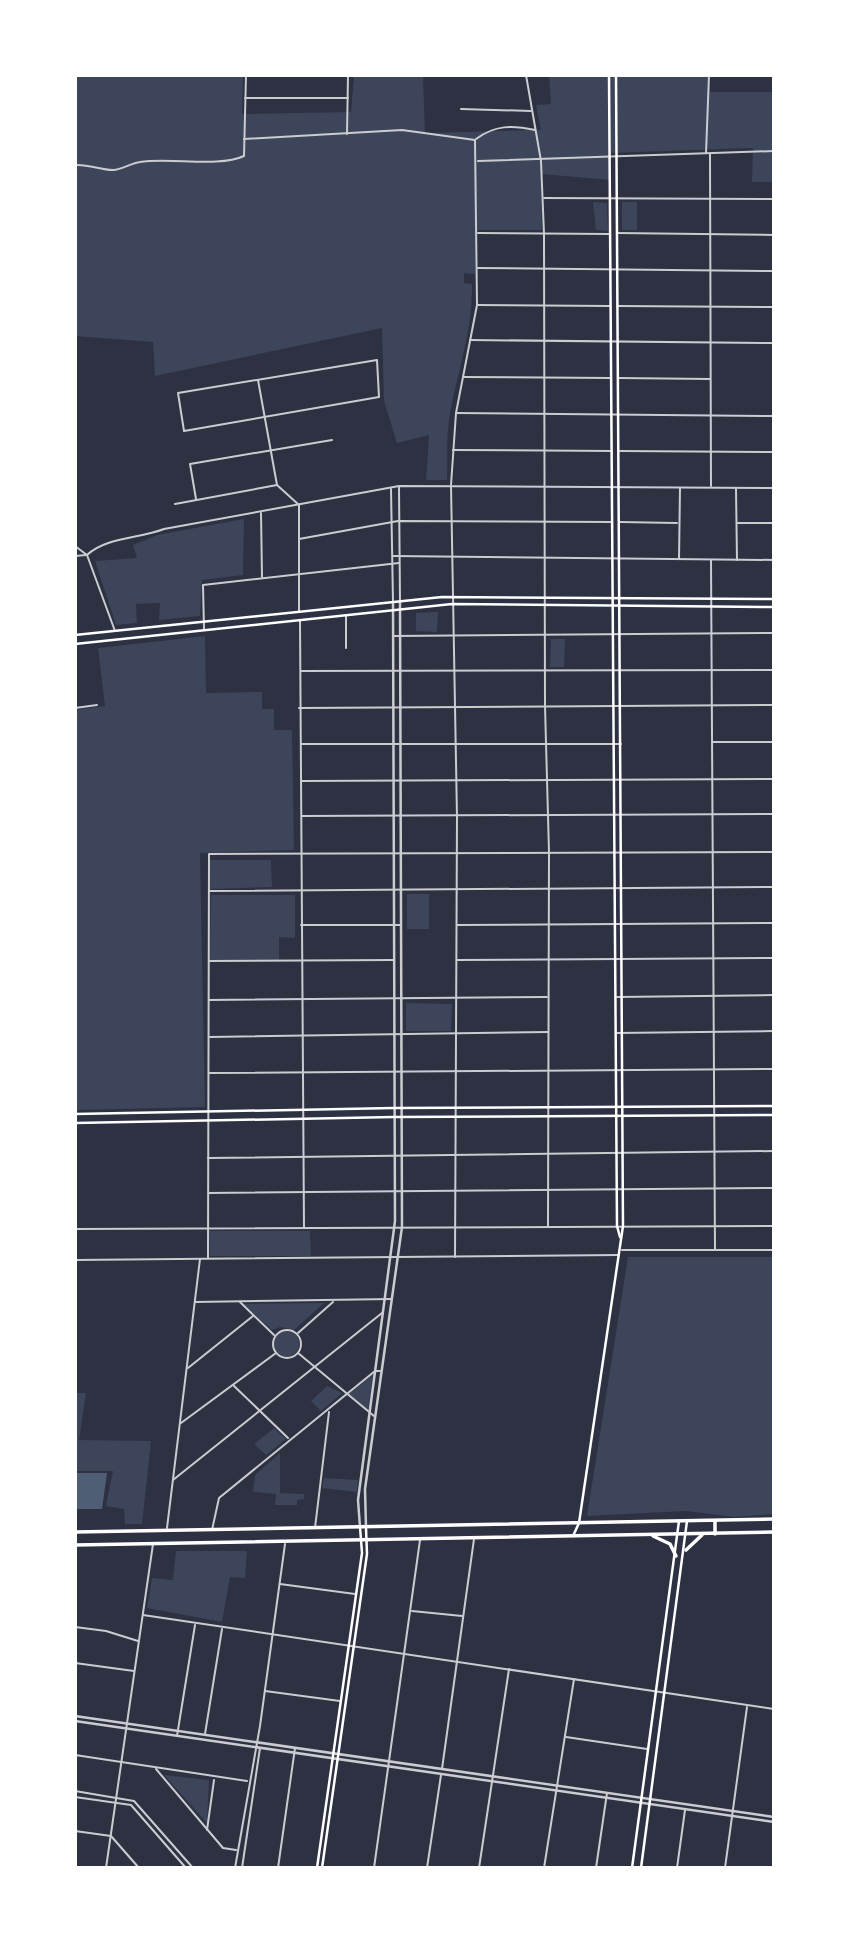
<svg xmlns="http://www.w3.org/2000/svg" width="849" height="1943" viewBox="0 0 849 1943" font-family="'Nunito Sans',sans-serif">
<rect width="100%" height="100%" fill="#2d3142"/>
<g fill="#3c4559">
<path d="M75,75H243L242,114L351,112L354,75H423L425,133L541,130L536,105L551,104L549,75L709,77L710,92H774V182H752L753,148L609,153L611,180L541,174L542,230H475V274L464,273V283L472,284C473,329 458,370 450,414C446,435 448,459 447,480H426L429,435L397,443L384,401L382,328L155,376L153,342L75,336Z"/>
<polygon points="593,202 607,203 608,231 596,230"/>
<rect x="622" y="202" width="15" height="28"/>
<polygon points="244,519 243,575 202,580 200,616 159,620 160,603 136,604 137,623 116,625 95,561 137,558 133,545 157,535"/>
<polygon points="438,612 437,632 416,631 416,613"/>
<polygon points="205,636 206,693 262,692 262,709 274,709 274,730 292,730 294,850 200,853 205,1107 75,1110 75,710 105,706 98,648"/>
<polygon points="551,639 565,639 564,667 550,667"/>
<polygon points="210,860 271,860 272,887 210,889"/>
<rect x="407" y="894" width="22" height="35"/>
<polygon points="211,895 295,895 295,938 279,937 279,960 210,960"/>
<polygon points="406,1003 452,1004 451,1031 406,1031"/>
<polygon points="209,1231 310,1231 311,1256 210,1256"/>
<polygon points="628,1257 774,1257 774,1514 735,1517 686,1511 587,1516"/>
<polygon points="324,1303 294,1330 280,1327 272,1330 243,1304"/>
<circle cx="286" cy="1344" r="13"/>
<polygon points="373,1374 368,1411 349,1394"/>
<polygon points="327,1386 342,1393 321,1411 311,1401"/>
<polygon points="75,1393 86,1393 79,1440 151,1441 142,1524 125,1524 124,1509 106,1506 113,1471 75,1471"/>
<polygon points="274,1428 286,1439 266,1455 254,1444"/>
<polygon points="280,1453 280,1493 304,1494 304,1499 297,1500 297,1505 275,1505 276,1494 253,1492 255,1475"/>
<polygon points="324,1478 358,1480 357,1492 322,1488"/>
<polygon points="176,1551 247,1551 245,1578 230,1577 222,1622 147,1608 152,1578 173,1580"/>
<polygon points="164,1775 209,1780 207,1823"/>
</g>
<polygon fill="#4f5d75" points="77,1473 107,1473 102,1509 75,1509"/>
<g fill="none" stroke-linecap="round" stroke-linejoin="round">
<g stroke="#caccd0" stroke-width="2">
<polyline points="526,75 541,161 544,234 545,706 549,852 548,1226"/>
<polyline points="245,98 348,98"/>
<polyline points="461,109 531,111"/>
<polyline points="347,134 348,75"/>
<polyline points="244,139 402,130 475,140"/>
<path d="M476,139C495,125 512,125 535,130"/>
<polyline points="706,153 709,75"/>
<polyline points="710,154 711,486"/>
<polyline points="478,161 774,151"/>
<path d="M75,165C89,164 100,170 113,170C122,170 131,163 140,162C170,157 218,168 244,156L246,75"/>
<polyline points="544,198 774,199"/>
<polyline points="478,233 609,234"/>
<polyline points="617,233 774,235"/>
<polyline points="478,268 774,271"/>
<polyline points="477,305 610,306"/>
<polyline points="618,306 774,307"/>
<polyline points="470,340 774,343"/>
<polygon points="377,360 379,397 184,431 178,393"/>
<polyline points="463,377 611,378"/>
<polyline points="619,378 710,379"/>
<polyline points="258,380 277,485 299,505 299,611"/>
<polyline points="456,413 774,416"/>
<polyline points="453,450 612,451"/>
<polyline points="620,451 774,452"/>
<polyline points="399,487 400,601"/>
<polyline points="391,489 393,602"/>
<polyline points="736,489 737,560"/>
<polyline points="196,499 190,464 332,440"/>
<polyline points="175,504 277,485"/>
<polyline points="261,513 262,577"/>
<polyline points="620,522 677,523"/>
<polyline points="737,523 774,523"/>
<polyline points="299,539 398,521 612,522"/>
<polyline points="75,546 87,555 115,631"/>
<path d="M87,555C106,537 139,539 164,529L399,486L774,488"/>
<polyline points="75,556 86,555"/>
<polyline points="393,556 774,560"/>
<polyline points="679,559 680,488"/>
<polyline points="711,560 715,1250"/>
<polyline points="346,616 346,648"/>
<polyline points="300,621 304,1228"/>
<polyline points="204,629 203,585 399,563"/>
<polyline points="394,636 774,633"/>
<polyline points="301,671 774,670"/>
<polyline points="75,708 97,705"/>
<polyline points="299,708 774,705"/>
<polyline points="713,742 774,742"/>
<polyline points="301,744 621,744"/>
<polyline points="302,781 774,779"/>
<polyline points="302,816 774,814"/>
<polyline points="209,891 774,887"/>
<polyline points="301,925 401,925"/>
<polyline points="457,925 774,923"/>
<polyline points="457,960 774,958"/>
<polyline points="209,961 393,960"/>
<polyline points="617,997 774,995"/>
<polyline points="209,1000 547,997"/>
<polyline points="617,1033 774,1031"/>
<polyline points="210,1037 548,1032"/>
<polyline points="209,1073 774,1069"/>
<polyline points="208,1158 774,1151"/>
<polyline points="209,1193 774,1188"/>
<polyline points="75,1229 774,1226"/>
<polyline points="622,1250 774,1250"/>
<polyline points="455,1257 457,817 451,485 456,413 477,305 475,140"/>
<polyline points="208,1258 209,854 774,852"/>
<polyline points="75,1260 618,1255"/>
<polyline points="195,1302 392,1299"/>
<polyline points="240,1302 274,1335"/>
<circle cx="287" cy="1344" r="14"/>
<polyline points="298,1333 333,1302"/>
<polyline points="298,1353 374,1416"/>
<polyline points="188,1368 253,1316"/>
<polyline points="234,1386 288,1438"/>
<polyline points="181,1423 276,1353"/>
<polyline points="173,1480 382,1313"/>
<polyline points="167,1528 200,1259"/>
<polyline points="315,1528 329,1412"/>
<polyline points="212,1530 219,1498 375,1371 380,1371"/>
<polyline points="280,1584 355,1594"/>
<polyline points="412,1611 462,1616"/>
<polyline points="143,1615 774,1709"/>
<polyline points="75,1627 106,1631 138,1641"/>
<polyline points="75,1663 134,1671"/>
<polyline points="265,1691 340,1701"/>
<polyline points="205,1734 222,1629"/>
<polyline points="177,1736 195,1625"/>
<polyline points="566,1737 647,1749"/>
<polyline points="75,1755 247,1781"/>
<polyline points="156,1769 223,1848 236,1850"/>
<polyline points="442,1769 474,1539"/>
<polyline points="75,1791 134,1801 193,1868"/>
<polyline points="75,1797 131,1805 186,1868"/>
<polyline points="207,1830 214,1780"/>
<polyline points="75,1831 111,1836 139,1868"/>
<polyline points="106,1868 153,1544"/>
<polyline points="235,1868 260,1726 285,1544"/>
<polyline points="242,1868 260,1748"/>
<polyline points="278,1868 295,1748"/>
<polyline points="374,1868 420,1540"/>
<polyline points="427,1868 441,1775"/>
<polyline points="479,1868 509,1669"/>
<polyline points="544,1868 574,1679"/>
<polyline points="596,1868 607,1793"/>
<polyline points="677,1868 685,1810"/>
<polyline points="725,1868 747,1707"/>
</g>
<g stroke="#caccd0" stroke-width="2.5">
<polyline points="360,1527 358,1500 395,1221 393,602"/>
<polyline points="366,1527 365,1489 402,1227 400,602"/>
<polyline points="75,1716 774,1817"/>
<polyline points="75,1721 774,1822"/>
</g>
<g stroke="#fff" stroke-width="2.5">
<polyline points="609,75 617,1226 620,1237"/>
<polyline points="75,635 442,597 774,599"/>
<polyline points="75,644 452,604 774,607"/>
<polyline points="75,1114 394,1108 774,1106"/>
<polyline points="75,1123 394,1117 774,1115"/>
<polyline points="573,1536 579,1523 623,1226 616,75"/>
<polyline points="317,1868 362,1553 360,1527"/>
<polyline points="322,1868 367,1554 366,1528"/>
<polyline points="632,1868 679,1521"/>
<polyline points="641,1868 687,1521"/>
</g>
<g stroke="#fff" stroke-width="3.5">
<polyline points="715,1521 715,1534"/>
<polyline points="75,1532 774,1519"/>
<polyline points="653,1536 670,1544 676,1556"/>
<polyline points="75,1545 774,1532"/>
<polyline points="686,1550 702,1535"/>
</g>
</g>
<rect width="849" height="1943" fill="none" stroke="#ffffff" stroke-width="154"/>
</svg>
